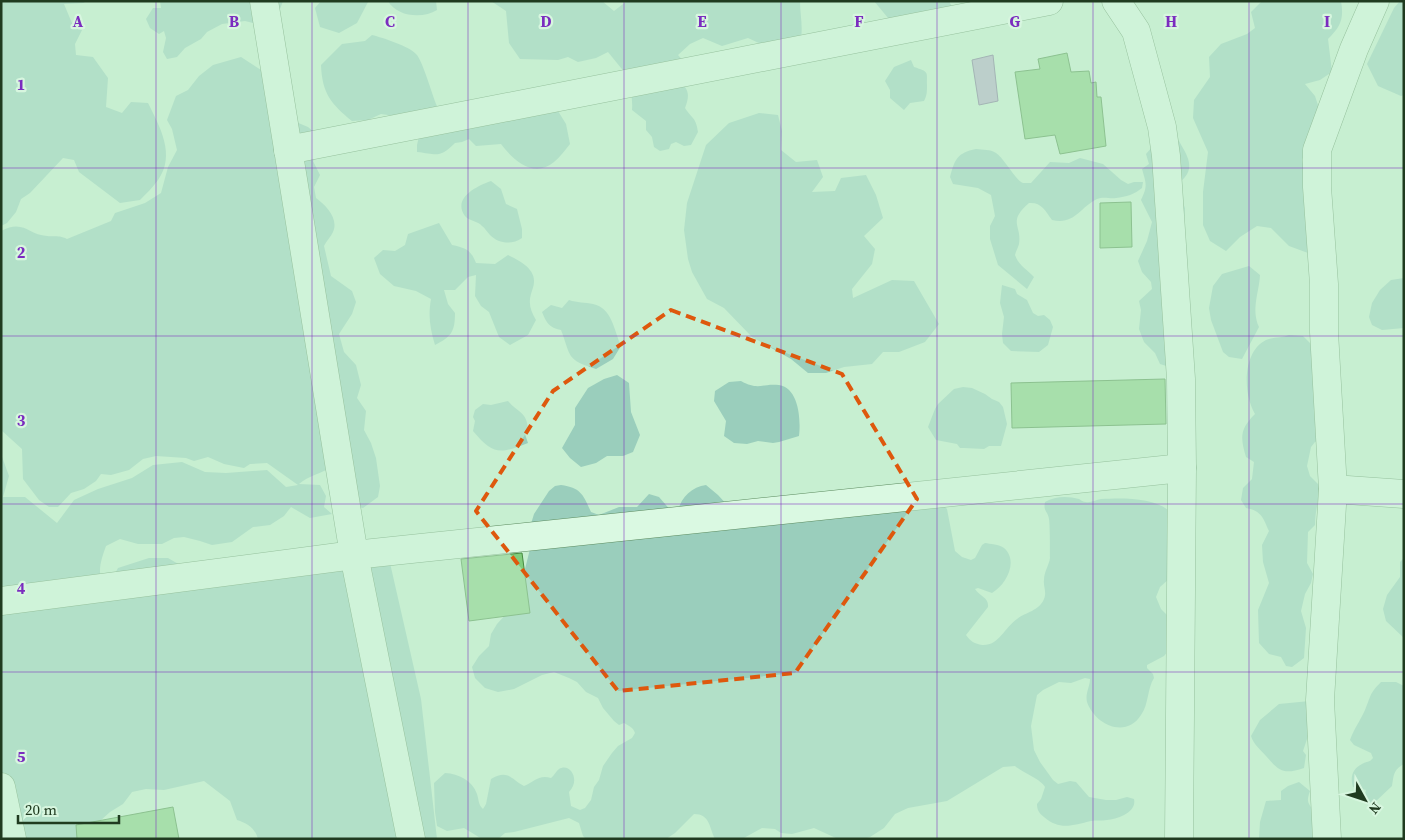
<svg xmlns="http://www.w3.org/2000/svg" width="1405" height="840" viewBox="0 0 1405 840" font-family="'Source Serif 4',serif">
<rect width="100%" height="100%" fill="#c7efd1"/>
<g fill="#9acebc">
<path d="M1,1H87L83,3L64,4L74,28L82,30L75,44L76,55L93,57L108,78L106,107L122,113L131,102L148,103C160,127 176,155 158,180C153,187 146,194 140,200L120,203L79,172L74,160L63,158L30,193L21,199L16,212L7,223L1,226Z"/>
<polygon points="160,1 283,1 280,9 279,18 261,25 245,21 222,24 207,32 201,39 185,48 177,57 167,59 163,52 166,38 164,31 159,34 150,28 146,19 153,8 161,8"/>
<polygon points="321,1 368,1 368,2 357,23 339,33 320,27 315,8"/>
<path d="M388,1H436L437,10C423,19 397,17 388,1Z"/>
<path d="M491,1H602L614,11L627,1H800C800,14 803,26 801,38L761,44L748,38L722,46L703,38L690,44L678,55L685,63L681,83C690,90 689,98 685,108C692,119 696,117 698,132L691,145L684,146L676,142L671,144L669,149L660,151L654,147L652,137L646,130V121L632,110C633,98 630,87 628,75L621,68L608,52L596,58L578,62L568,57L558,60L520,59L509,43L506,11Z"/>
<polygon points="874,1 949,1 953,9 893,24"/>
<path d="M1262,1H1341C1344,19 1341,26 1328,39L1332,72L1320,80L1305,84L1315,96L1321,114L1302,160L1305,172L1308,253L1289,246L1271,228L1257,226L1240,237L1226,251L1210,241L1203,225V192L1208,152L1193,118L1194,100L1210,77L1209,57L1221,44L1247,34L1255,28L1251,12Z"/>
<polygon points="1400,1 1404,1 1404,95 1401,96 1378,86 1367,64 1394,8"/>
<path d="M372,35C383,38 409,46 416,54C423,61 432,95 437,106L424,113L395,116L381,114L368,120L352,121C331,104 322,93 321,65L342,44L365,41Z"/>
<path d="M241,57L272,77L296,122L308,127L315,133L317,156L313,161L320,175L314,187L316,198C326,205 339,219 333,232C331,237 326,241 324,246L331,276L352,291L356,302L352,314L339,334L344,352L356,365L361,385L357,398L366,411L364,430L371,443L376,458L380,486L378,497L363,508L354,507L332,467C322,473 308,476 299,484L320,485L326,496L324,507L332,514L310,518L291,507L284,516L270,525L253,527L232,542L212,545L200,541L184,537L174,538L162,544H138L120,539L106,546C101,560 95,576 107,589L118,568L149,558H168L192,572L390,563L421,699L437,839H258C255,828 247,823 237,820L230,801L204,781L164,790L146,789L132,792L123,804L110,812L80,839H1V454L9,476L3,497H25L57,523L74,500L98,489L132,478L153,465L182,462L205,472L226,473L267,470L286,487L298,485L267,463L250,464L244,468L224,464L208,457L194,461L186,458L156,456L143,459L129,470L111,475L101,474L96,481L84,489L71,493L58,507H49L39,500L23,479L22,449L1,430V231C24,219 28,235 47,236C55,237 59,235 67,239L111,221L115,213L145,203L161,193L168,167L177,150L172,129L167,120L176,96L188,90L199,76L213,65Z"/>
<path d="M911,60L914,67C929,72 927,71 927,85C927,92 927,95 924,101L910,103L904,110L890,98V90L885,81L894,67Z"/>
<path d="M558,111L566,124L570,144C565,150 560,157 554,162C534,179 513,160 501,144L476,146L469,139L462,142L455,143C439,159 437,154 417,152V145L422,124Z"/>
<polygon points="759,113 778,115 782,131 781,150 796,162 817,160 823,177 812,192 835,191 841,178 866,175 876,195 883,218 864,236 875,249 872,264 852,289 853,298 892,280 914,281 939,324 925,342 899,352 883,352 872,364 844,367 826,373 808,373 791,359 752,337 724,308 707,299 692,272 688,259 684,230 687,203 706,145 729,123"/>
<path d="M1170,139L1179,141C1185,152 1195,165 1185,177C1183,180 1178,183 1176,185L1185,208L1183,226L1176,369L1160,364L1155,353L1144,342L1139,329L1141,310L1139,301L1152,289L1151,282L1142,272L1138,261L1147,241L1152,222L1141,200C1148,186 1146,183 1142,169L1149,164L1146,154L1153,146Z"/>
<path d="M976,149C983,150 990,149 996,153C1004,158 1016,181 1023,183C1025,183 1028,183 1031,183L1050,162L1069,163L1080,158L1103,164L1121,180L1128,184L1134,182H1143L1142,188C1135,194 1126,197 1116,198C1109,199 1104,196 1097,199C1079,208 1075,225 1052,220C1045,210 1041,202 1029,203C1007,222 1022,225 1019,244C1018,248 1016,251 1015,255C1019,266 1027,269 1034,277L1027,289L998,265L990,239V226L995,216L991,195L978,188L953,184L950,177C955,159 957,153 976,149Z"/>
<path d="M491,181L501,189L506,204L517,209L522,229V238C512,245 499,244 490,235C487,232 485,228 482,226C478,221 469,221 465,216C452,198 477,186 491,181Z"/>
<path d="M439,223L452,245C466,248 471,250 476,263L495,264L508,255C518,260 535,268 534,282C534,286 532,290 531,294C528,304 531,312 536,320L528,335L510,345L499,337L489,312L481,306L475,296L476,275L468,277L455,290H444L448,304L455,313C455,332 451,337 435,345C430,329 428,316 431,299L416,291L394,286L380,274L374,258L383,250L395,251L405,245L408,234Z"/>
<path d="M1249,266L1260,275C1259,293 1251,309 1259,327L1242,359L1229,357L1223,352L1211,320L1209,308L1213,286L1222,274Z"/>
<polygon points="1404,278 1404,328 1382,330 1372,325 1369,317 1372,303 1380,290 1391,280"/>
<polygon points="1002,285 1015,289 1017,294 1027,300 1033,313 1038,316 1044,315 1050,320 1053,327 1048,345 1039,352 1011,351 1003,343 1002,334 1004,317 1000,303"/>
<path d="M569,300C577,303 585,302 593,304C612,308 614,330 621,346L613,359L596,369C566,360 571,356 561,330C549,328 546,322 542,312L551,305L562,308Z"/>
<path d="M1289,335L1303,336L1312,345L1328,435L1315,442L1311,447L1307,466L1310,476L1320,486C1319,500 1315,511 1315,525L1308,532L1307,563L1313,574L1311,583L1305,594L1301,611L1306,628L1304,658L1292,667L1286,666L1281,657L1269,654L1259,643L1258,610L1269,583L1263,562L1262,545L1269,531C1263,518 1262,511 1246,508L1241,500L1243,488L1252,479L1254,462L1246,457C1240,437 1240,429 1255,414C1243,394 1242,352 1266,340C1273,337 1282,338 1289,335Z"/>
<polygon points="617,375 629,383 631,412 640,435 633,452 623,456 607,456 596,463 581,467 570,458 562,448 575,425 575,408 588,388 604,379"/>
<path d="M741,381C759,391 762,383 779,385C799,388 801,420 799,436L779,442L773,443L758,441L747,444L734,443L724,436L726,421L714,401L715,391L729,382Z"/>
<polygon points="963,387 972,388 985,394 992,399 999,402 1003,407 1007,424 1001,446 989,446 984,449 964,448 960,448 957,444 936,440 928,427 935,409 938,404 954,389"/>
<path d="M508,401C518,413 527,411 528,430L525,434L528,443C500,454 493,455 473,431L475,421L473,417L475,410L483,404L491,405Z"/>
<path d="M561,485C581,488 583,494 591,512L599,515L619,507H637L649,494L659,497L672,512L678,511C681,497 692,487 706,485L718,495L729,507L939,501L947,509L955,551L962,557L971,560L975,558L982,545L985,543C990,544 999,544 1004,548C1019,561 1006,585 992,593L978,588L975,589C980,597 989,597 988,607L966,635C970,641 975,644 982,645C999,646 1004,628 1017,619C1026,612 1039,611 1044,599C1047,592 1043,586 1044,580C1044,572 1049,565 1050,558C1050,553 1050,524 1049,519C1048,511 1043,512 1045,502C1055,496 1068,496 1079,499C1081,500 1083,502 1086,502C1090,503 1096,500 1101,499C1121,498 1152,497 1168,510L1169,579L1160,587L1156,597L1161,609L1171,619L1170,649L1164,656L1147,665V668L1153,674L1154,678C1147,689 1149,704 1141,715C1126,739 1095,725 1087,702C1085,693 1090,687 1090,679L1085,678L1071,683L1059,682L1043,690L1037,695L1031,726L1034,750L1040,762L1053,780L1058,784L1070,781L1076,782L1089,797L1106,800H1116L1127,797L1134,799C1137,813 1117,819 1107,820C1101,821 1096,820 1091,821C1073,825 1060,831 1044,817C1039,813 1037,810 1037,804L1041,799L1045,787C1042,780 1023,773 1015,766L1003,767L947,801L908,808L895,814L884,828L870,837L864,839H838L814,828L792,834L781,833L775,829L762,828L742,839H715C709,827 710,814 694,814L675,833L666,839H586L583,836L579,823L569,818L514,832L505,833L498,839H482L464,828L447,831L437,826L435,812L434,783L445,773C459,774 472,780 477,794C479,800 478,804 483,809L486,804L491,779C508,769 511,779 524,786C534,782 539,774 551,778C554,776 556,771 559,769C570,762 581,780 569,792L571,806L580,810L585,808L591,800L594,787L599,780L603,766L612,753L618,746L632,738L635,733C633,727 629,726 624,723L619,725L614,721L603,708L598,698L586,692L577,682L569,678L554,672L542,675L514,689L498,692L485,688L475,678L472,667L479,656L489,646L491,634L497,624L508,612L524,573L530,549V527L534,514L549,491L555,486Z"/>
<polygon points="1404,558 1404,638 1386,621 1383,609 1387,595 1400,577 1400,562"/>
<path d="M1381,682H1396L1404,686V764C1393,770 1394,775 1392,786L1374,803H1370L1364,799L1366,790L1353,787C1350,778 1352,769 1362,764C1367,761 1369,763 1373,758L1371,753L1354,745L1350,740C1354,729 1360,721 1365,710C1371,696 1369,694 1381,682Z"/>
<path d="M1320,700L1303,751L1306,755L1304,768C1283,775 1279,771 1266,756C1260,749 1254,745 1251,736L1260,720L1279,704Z"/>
<path d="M1299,782L1310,791C1305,805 1310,802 1314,814C1317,821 1316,831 1317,839H1259L1260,822L1266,801L1281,800V791L1288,786Z"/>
</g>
<polygon fill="#afa8c3" stroke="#796e92" points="993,55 998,101 979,105 972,60"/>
<g fill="#80cd7c" stroke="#468b41">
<polygon points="1067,53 1071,72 1089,71 1091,83 1096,82 1097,97 1101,97 1106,146 1060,154 1055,135 1025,139 1015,72 1040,69 1038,59"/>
<polygon points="1131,202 1132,247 1100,248 1100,203"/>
<polygon points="1165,379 1166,424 1012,428 1011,383"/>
<polygon points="522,553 530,613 469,621 461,559"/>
<polygon points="173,807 179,839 77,839 76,825"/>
</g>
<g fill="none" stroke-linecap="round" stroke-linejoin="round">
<g stroke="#5c8b5f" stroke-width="29">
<g id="minor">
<polyline points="264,1 354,555 411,839"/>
<polyline points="1116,1 1136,31 1162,127 1166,156 1181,379 1182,468 1179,839"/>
<polyline points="288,150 1049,1"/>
<polyline points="1333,489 1404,494"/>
<polyline points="1,601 354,555 1182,468"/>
<polyline points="1,787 12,839"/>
<polyline points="1327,839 1320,700 1333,489 1324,332 1324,284 1317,187 1317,150 1354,49 1375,1"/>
</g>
</g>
<use href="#minor" stroke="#daf9e2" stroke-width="28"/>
</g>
<path d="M0 0H1405V840H0ZM671,310L842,374L917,499L795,673L618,691L476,511L553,391Z" fill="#c7efd1" fill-opacity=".55" fill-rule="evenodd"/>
<path fill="none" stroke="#de580d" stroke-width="4" stroke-dasharray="10 6" stroke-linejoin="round" d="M671,310L842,374L917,499L795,673L618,691L476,511L553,391Z"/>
<path fill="none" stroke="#7b2cbf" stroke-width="1" stroke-opacity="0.55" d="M156,1V839M312,1V839M468,1V839M624,1V839M781,1V839M937,1V839M1093,1V839M1249,1V839M1,168H1404M1,336H1404M1,504H1404M1,672H1404"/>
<g font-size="16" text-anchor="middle" font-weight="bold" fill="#7b2cbf" stroke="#d7f6df" stroke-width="4.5" stroke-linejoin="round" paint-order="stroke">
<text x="78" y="27">A</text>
<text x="234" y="27">B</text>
<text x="390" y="27">C</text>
<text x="546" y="27">D</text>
<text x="702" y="27">E</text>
<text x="859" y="27">F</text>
<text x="1015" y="27">G</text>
<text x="1171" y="27">H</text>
<text x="1327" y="27">I</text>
<text x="21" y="90">1</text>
<text x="21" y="258">2</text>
<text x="21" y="426">3</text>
<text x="21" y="594">4</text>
<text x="21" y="762">5</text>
</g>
<rect width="1405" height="840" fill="none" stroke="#203b20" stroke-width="5"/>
<g transform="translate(1365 800) rotate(130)" stroke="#d7f6df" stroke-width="4" paint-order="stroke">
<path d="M0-4L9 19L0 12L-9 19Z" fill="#203b20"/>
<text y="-8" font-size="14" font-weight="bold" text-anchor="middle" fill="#203b20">N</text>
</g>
<path d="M18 815v8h101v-8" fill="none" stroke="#203b20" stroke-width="2.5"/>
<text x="25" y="815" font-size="15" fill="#203b20" stroke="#d7f6df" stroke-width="4" paint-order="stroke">20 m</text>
</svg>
